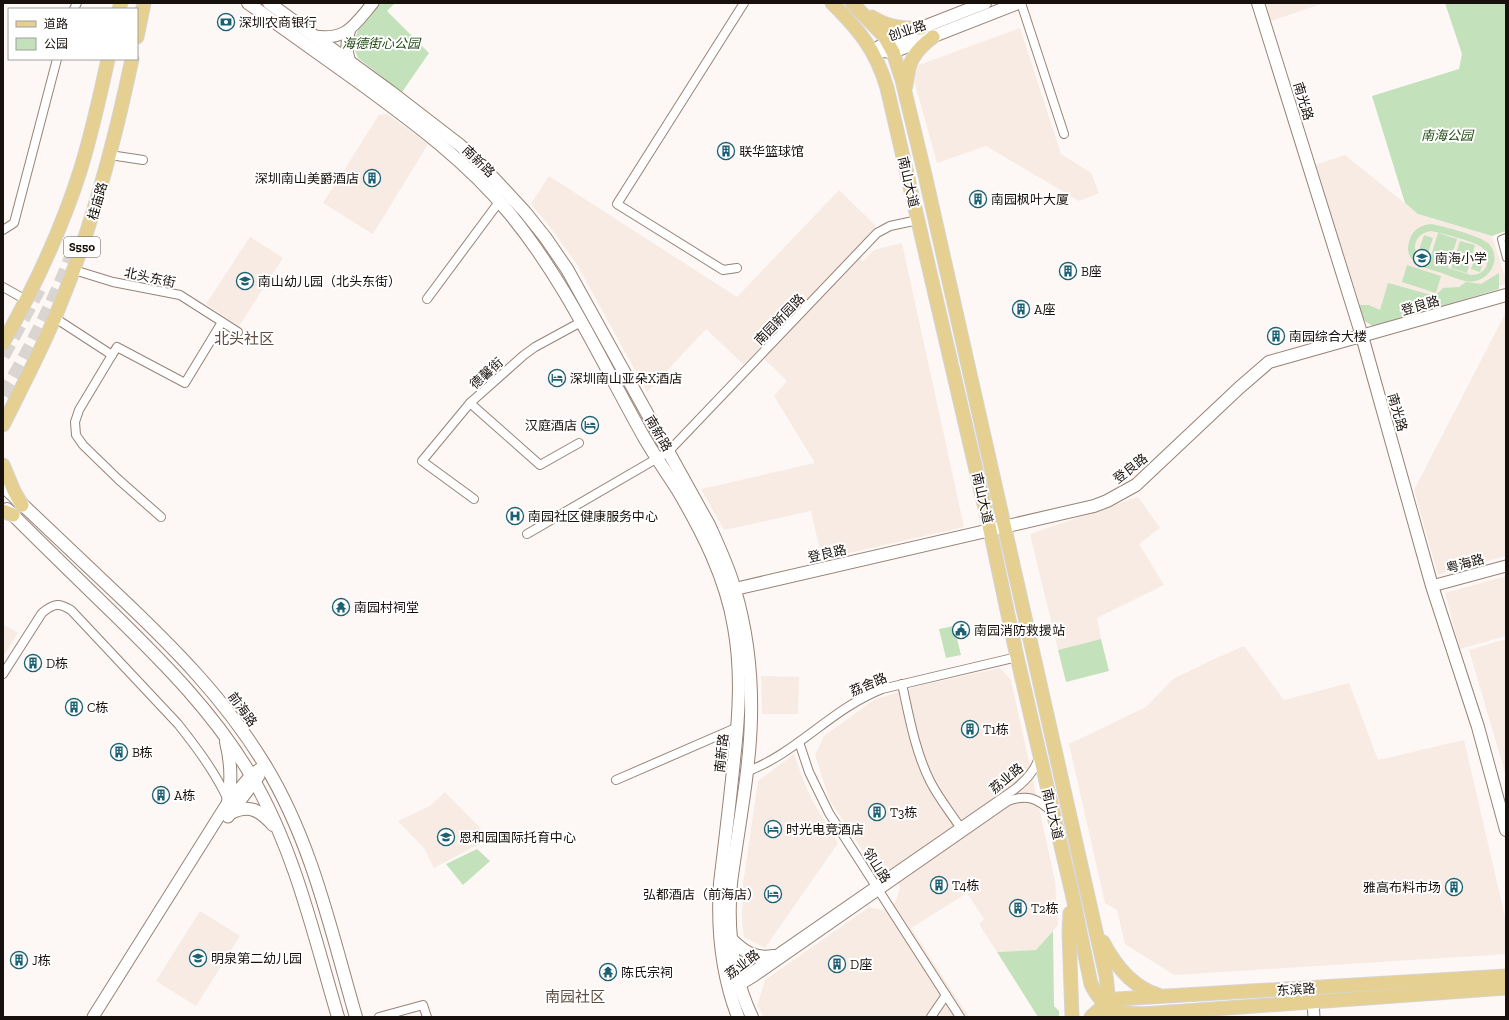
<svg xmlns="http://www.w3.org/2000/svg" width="1509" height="1020" viewBox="0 0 1509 1020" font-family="'Zilla Slab','Noto Sans SC',serif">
<rect width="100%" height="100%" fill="#fdf8f5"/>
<g fill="#f7ebe4">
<polygon points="1266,3 1324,3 1271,21"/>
<polygon points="1020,28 1061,154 1091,173 1099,193 1079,201 986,146 937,163 913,77 919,65"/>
<polygon points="387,114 428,144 373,234 323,203 379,115"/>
<polygon points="1345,155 1418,214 1492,236 1506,280 1506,284 1376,320 1363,314 1315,165"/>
<polygon points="549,176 737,297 839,190 876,226 858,246 862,262 874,250 902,243 964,527 822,559 811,511 724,530 701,489 815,463 774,396 787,381 757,352 744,365 706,329 647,392 576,263 547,223 531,204"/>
<polygon points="250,237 283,258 239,326 206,304"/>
<polygon points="1506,312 1506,556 1438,575 1414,490"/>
<polygon points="1138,497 1160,528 1139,544 1164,585 1097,618 1101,639 1058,650 1030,534"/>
<polygon points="1506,576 1506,636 1460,649 1445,593"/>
<polygon points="3,624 18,633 3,657"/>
<polygon points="1506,639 1506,776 1469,650"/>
<polygon points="1244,646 1284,700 1349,683 1378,760 1464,740 1506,921 1506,954 1174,975 1125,944 1117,910 1105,903 1069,744 1146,707 1173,679 1210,661"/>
<polygon points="1000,668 1011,680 1055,881 1058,925 1036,950 997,952 979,924 984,919 967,893 911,928 969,1017 764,1017 757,1006 765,980 869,907 883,910 895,903 900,887 888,867 872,865 829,799 815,755 824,736 874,700 918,686"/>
<polygon points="761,676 799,677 798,714 762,714"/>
<polygon points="794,754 804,782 812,800 838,843 765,948 744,937 742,920 743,884 758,781"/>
<polygon points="445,792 481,829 477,845 434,868 424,848 398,821 430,806"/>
<polygon points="200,911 240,936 196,1006 156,981"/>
</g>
<g fill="#c3e1ba" fill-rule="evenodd">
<polygon points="379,3 395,3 387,11 429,53 402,92 358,58 354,48 354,40 359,28"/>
<polygon points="1445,3 1506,3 1506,231 1492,236 1418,214 1405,203 1372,96 1459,69 1462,54"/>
<path d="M1431,224C1443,226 1481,236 1489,244C1504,261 1486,286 1465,281C1457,279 1450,276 1442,273C1425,268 1401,263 1410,239C1413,229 1422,225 1431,224ZM1431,231C1441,233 1472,241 1480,246C1487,250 1489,258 1487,265C1484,272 1478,275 1471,275L1422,260C1409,250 1415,233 1431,231Z"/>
<polygon points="1438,233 1457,239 1448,268 1429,262"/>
<polygon points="1424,235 1433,238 1427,256 1418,253"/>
<polygon points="1460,241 1475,245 1467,273 1451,268"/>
<polygon points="1477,251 1486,253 1480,272 1471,269"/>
<polygon points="1407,265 1441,276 1436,293 1402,282"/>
<polygon points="1499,273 1499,289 1374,327 1363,320 1357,305 1369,305 1380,310 1388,283 1435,296 1443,288 1459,287 1466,282 1481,284"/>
<polygon points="954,626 961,655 946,658 939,629"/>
<polygon points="1101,639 1109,671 1066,682 1058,650"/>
<polygon points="477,849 490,861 463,885 446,864"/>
<polygon points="1053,931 1054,1006 1059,1011 1059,1017 1038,1017 997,952 1036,950"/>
</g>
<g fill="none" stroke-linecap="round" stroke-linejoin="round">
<g stroke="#dbd5d2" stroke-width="14" stroke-dasharray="14 7" stroke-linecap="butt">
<polyline points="3,356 39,289"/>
<path d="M3,395C33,345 58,294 78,239"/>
</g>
<g stroke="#988376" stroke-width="8">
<polyline id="pedestrian" points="1506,237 1501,239 1506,258"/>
</g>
<g stroke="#988376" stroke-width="10">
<g id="minor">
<polyline points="1021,3 1064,134"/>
<polyline points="74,9 77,3"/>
<polyline points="110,155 143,160"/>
<polyline points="3,230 14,223 57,59"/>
<polyline points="737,268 723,270 617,204 744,3"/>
<polyline points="74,270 113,282 180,295 238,332"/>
<polyline points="3,287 26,300"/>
<polyline points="427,299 499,202"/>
<polyline points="55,318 112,355 117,347 185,383 222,322"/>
<polyline points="112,355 79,410 75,422 76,435 83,445 119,480 161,517"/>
<polyline points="470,403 540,465 579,443"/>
<polyline points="474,499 422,461 470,403 524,355 535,347 581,322"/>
<polyline points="527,534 668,452 877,233 890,226 918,220"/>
<path d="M3,674L42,613C53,604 58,602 71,610L178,724C197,748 215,772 228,800"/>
<path d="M902,684C909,716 915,751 930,781C938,797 950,812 960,827"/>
<polyline points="799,742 809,772 829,813 960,1017"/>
<path d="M746,772C797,753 831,709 882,689L1017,657"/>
<polyline points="616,780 738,727"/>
<path d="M736,982L1015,789C1026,780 1035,771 1039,757"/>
<path d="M737,988L755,977L1008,801C1027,794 1037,798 1052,812"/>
<polyline points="379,1017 423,1005 427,1017"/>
<polyline points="931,1017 946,995"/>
</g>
</g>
<g stroke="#988376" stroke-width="13">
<g id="tertiary">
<path d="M350,29C346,42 346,50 350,62"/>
<path d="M314,36C347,41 354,25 373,3"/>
<polyline points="1432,586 1506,566"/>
<polyline points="228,817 259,776"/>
<polyline points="1313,1002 1314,1017"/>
<polyline points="93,1017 228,802 251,775 265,765"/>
</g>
</g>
<g stroke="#988376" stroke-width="14">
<g id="secondary">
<path d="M248,3C283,28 318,53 353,78C409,119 466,160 510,214C566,282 602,363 645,439C655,456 666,472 677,489C702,531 726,578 734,627C742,671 739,716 734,760C730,801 725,842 720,883C717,929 721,973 738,1017"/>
<path d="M269,3L391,92L461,146L487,171L525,212L545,237L567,269L709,525C719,547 729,568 735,590C747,631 752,674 751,717C750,771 738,829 731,883C727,929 732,975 752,1017"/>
<polyline points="1258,3 1362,336 1432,586 1478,727 1506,830"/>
<polyline points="879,47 921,28 985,3"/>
<polyline points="872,50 893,52 1018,3"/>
<path d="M3,486C41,522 79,558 117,594C173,647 225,699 265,765C312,842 331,931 356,1017"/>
<path d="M7,509C42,544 78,579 114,614C165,664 215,714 252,777C295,851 314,936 338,1017"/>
<polyline points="735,589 1094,506 1107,501 1136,485 1239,388 1269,362 1506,295"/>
<path d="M226,742C231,762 232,781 228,802"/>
<path d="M231,813C249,804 260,810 273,825"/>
<path d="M731,939C744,952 755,959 773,956"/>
</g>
</g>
<g stroke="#d5d4d3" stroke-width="15">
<g id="primary">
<path d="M832,3C859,30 876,50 887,88L990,530L1017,657L1072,893L1091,984C1108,1020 1134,1014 1171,1012"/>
<polyline points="852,3 884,36 893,52 902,80 925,175 1106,976 1109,1003 1105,1015"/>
<polyline points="119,9 121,3"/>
<path d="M872,17C888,27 903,29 921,28"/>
<polyline points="137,37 144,3"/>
<path d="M906,86C908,62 914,51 933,37"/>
<path d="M3,343C34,288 62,229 81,168C92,132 100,96 108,59"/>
<path d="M3,425C22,387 42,349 58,310C92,228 114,145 132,59"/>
<polyline points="3,465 14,491 22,505"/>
<polyline points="3,511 13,515"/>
<polyline points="1070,913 1069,932 1072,1017"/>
<path d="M1103,942C1115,965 1132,987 1158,995"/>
<polyline points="1163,1014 1171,1012 1506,988"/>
<polyline points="1091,1017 1103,1006 1117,999 1506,976"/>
</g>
</g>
<use href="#pedestrian" stroke="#fff" stroke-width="6"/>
<use href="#minor" stroke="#fff" stroke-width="8"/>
<use href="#tertiary" stroke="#fff" stroke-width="11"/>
<use href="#secondary" stroke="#fff" stroke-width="12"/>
<use href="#primary" stroke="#e5d091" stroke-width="13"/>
</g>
<defs>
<g id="bank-ring" transform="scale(0.9)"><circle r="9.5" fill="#fff" stroke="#1c6073" stroke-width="1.5"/><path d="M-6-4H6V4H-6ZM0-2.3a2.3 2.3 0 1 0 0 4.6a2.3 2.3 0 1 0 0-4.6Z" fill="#1c6073"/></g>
<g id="building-ring" transform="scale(0.9)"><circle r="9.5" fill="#fff" stroke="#1c6073" stroke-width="1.5"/><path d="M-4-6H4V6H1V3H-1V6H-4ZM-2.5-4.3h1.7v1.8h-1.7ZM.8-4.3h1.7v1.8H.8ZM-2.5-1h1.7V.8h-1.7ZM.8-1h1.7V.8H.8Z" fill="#1c6073"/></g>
<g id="school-ring" transform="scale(0.9)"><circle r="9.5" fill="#fff" stroke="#1c6073" stroke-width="1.5"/><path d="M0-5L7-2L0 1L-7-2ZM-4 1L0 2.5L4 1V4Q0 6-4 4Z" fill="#1c6073"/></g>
<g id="hotel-ring" transform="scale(0.9)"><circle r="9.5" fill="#fff" stroke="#1c6073" stroke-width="1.5"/><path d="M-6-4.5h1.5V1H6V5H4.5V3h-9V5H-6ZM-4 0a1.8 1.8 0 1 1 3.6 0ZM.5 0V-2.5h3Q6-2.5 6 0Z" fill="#1c6073"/></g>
<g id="hospital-ring" transform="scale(0.9)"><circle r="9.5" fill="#fff" stroke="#1c6073" stroke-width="1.5"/><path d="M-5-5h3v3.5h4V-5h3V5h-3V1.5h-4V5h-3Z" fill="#1c6073"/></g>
<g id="temple-ring" transform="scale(0.9)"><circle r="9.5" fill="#fff" stroke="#1c6073" stroke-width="1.5"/><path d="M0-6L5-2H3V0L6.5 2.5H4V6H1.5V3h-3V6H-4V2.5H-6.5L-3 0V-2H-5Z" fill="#1c6073"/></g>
<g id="civic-ring" transform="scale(0.9)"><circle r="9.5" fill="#fff" stroke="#1c6073" stroke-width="1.5"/><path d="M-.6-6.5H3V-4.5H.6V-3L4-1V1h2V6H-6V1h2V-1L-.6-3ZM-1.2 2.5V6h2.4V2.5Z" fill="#1c6073"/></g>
</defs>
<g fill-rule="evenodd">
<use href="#bank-ring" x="226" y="22"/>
<use href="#building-ring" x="726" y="151"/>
<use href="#building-ring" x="372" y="178"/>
<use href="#building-ring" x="978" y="199"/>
<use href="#school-ring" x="1422" y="258"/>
<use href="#building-ring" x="1068" y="271"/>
<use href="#school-ring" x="245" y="281"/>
<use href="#building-ring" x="1021" y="309"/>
<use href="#building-ring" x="1276" y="336"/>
<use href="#hotel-ring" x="557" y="378"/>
<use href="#hotel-ring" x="590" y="425"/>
<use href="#hospital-ring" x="515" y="516"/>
<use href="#temple-ring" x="341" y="607"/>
<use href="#civic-ring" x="961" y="630"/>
<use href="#building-ring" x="33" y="663"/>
<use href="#building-ring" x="74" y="707"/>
<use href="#building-ring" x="970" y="729"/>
<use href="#building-ring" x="119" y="752"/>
<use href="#building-ring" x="161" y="795"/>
<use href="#building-ring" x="877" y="812"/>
<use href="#hotel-ring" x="773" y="829"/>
<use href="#school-ring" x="446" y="837"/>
<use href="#building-ring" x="939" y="885"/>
<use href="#building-ring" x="1454" y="887"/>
<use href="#hotel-ring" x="773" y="894"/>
<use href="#building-ring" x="1018" y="908"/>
<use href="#school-ring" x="198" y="958"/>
<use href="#building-ring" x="19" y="960"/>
<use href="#building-ring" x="837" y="964"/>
<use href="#temple-ring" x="608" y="972"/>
</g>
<g text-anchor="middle" stroke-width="4" stroke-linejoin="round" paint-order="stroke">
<rect fill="#fff" stroke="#5d5855" stroke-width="1" x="64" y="237" width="36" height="20" rx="3"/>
<g font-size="12" font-weight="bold" fill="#18100c">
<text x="82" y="251">S550</text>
</g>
<g font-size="13" fill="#18100c" stroke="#fff" text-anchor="start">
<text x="239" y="27">深圳农商银行</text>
<text x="739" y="156">联华篮球馆</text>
<text x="359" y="183" text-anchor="end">深圳南山美爵酒店</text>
<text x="991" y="204">南园枫叶大厦</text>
<text x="1435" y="263">南海小学</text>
<text x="1081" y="276">B座</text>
<text x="258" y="286">南山幼儿园（北头东街）</text>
<text x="1034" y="314">A座</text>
<text x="1289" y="341">南园综合大楼</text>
<text x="570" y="383">深圳南山亚朵X酒店</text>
<text x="577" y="430" text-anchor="end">汉庭酒店</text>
<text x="528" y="521">南园社区健康服务中心</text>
<text x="354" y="612">南园村祠堂</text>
<text x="974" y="635">南园消防救援站</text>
<text x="46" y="668">D栋</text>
<text x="87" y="712">C栋</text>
<text x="983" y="734">T1栋</text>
<text x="132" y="757">B栋</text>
<text x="174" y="800">A栋</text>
<text x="890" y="817">T3栋</text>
<text x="786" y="834">时光电竞酒店</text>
<text x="459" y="842">恩和园国际托育中心</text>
<text x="952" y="890">T4栋</text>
<text x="1441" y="892" text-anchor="end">雅高布料市场</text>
<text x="760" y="899" text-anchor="end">弘都酒店（前海店）</text>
<text x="1031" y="913">T2栋</text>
<text x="211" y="963">明泉第二幼儿园</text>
<text x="32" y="965">J栋</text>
<text x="850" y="969">D座</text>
<text x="621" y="977">陈氏宗祠</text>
</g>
<g font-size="13" fill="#18100c" stroke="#fff">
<text transform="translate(907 30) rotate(-18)" y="5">创业路</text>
<text transform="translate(1304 101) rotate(73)" y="5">南光路</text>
<text transform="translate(479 161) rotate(44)" y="5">南新路</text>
<text transform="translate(909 182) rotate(77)" y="5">南山大道</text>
<text transform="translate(97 201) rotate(-74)" y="5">桂庙路</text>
<text transform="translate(150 277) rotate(12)" y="5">北头东街</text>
<text transform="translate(1420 305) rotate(-16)" y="5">登良路</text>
<text transform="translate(779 319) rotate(-46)" y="5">南园新园路</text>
<text transform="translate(486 373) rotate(-42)" y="5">德馨街</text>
<text transform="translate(1398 412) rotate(74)" y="5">南光路</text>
<text transform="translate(659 433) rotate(59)" y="5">南新路</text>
<text transform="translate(1130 468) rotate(-38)" y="5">登良路</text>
<text transform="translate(983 498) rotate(77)" y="5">南山大道</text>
<text transform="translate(827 553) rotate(-13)" y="5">登良路</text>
<text transform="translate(1465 563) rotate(-15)" y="5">粤海路</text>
<text transform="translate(868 684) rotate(-23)" y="5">荔舍路</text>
<text transform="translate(243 709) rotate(54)" y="5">前海路</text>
<text transform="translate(721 753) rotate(-84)" y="5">南新路</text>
<text transform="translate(1006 778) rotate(-40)" y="5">荔业路</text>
<text transform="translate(1053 814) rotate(77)" y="5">南山大道</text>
<text transform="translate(877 865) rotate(57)" y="5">邻山路</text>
<text transform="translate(742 964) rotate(-37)" y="5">荔业路</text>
<text transform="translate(1296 989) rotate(-4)" y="5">东滨路</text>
</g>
<g font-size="13" font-style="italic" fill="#214c11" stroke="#fff">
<text x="381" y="48">海德街心公园</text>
<text x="1447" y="140">南海公园</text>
</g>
<g font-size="15" fill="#604c40" stroke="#fff">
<text x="244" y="344">北头社区</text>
<text x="575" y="1002">南园社区</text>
</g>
</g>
<rect width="1509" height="1020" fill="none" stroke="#18100c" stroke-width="8"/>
<rect x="8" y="8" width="130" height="52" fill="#ffffff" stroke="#a39f9e"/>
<rect x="16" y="21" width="20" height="6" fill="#e5d091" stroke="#a39f9e"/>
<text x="44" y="28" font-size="12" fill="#18100c">道路</text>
<rect x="16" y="38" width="20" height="12" fill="#c3e1ba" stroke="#a39f9e"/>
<text x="44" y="48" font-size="12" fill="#18100c">公园</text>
</svg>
